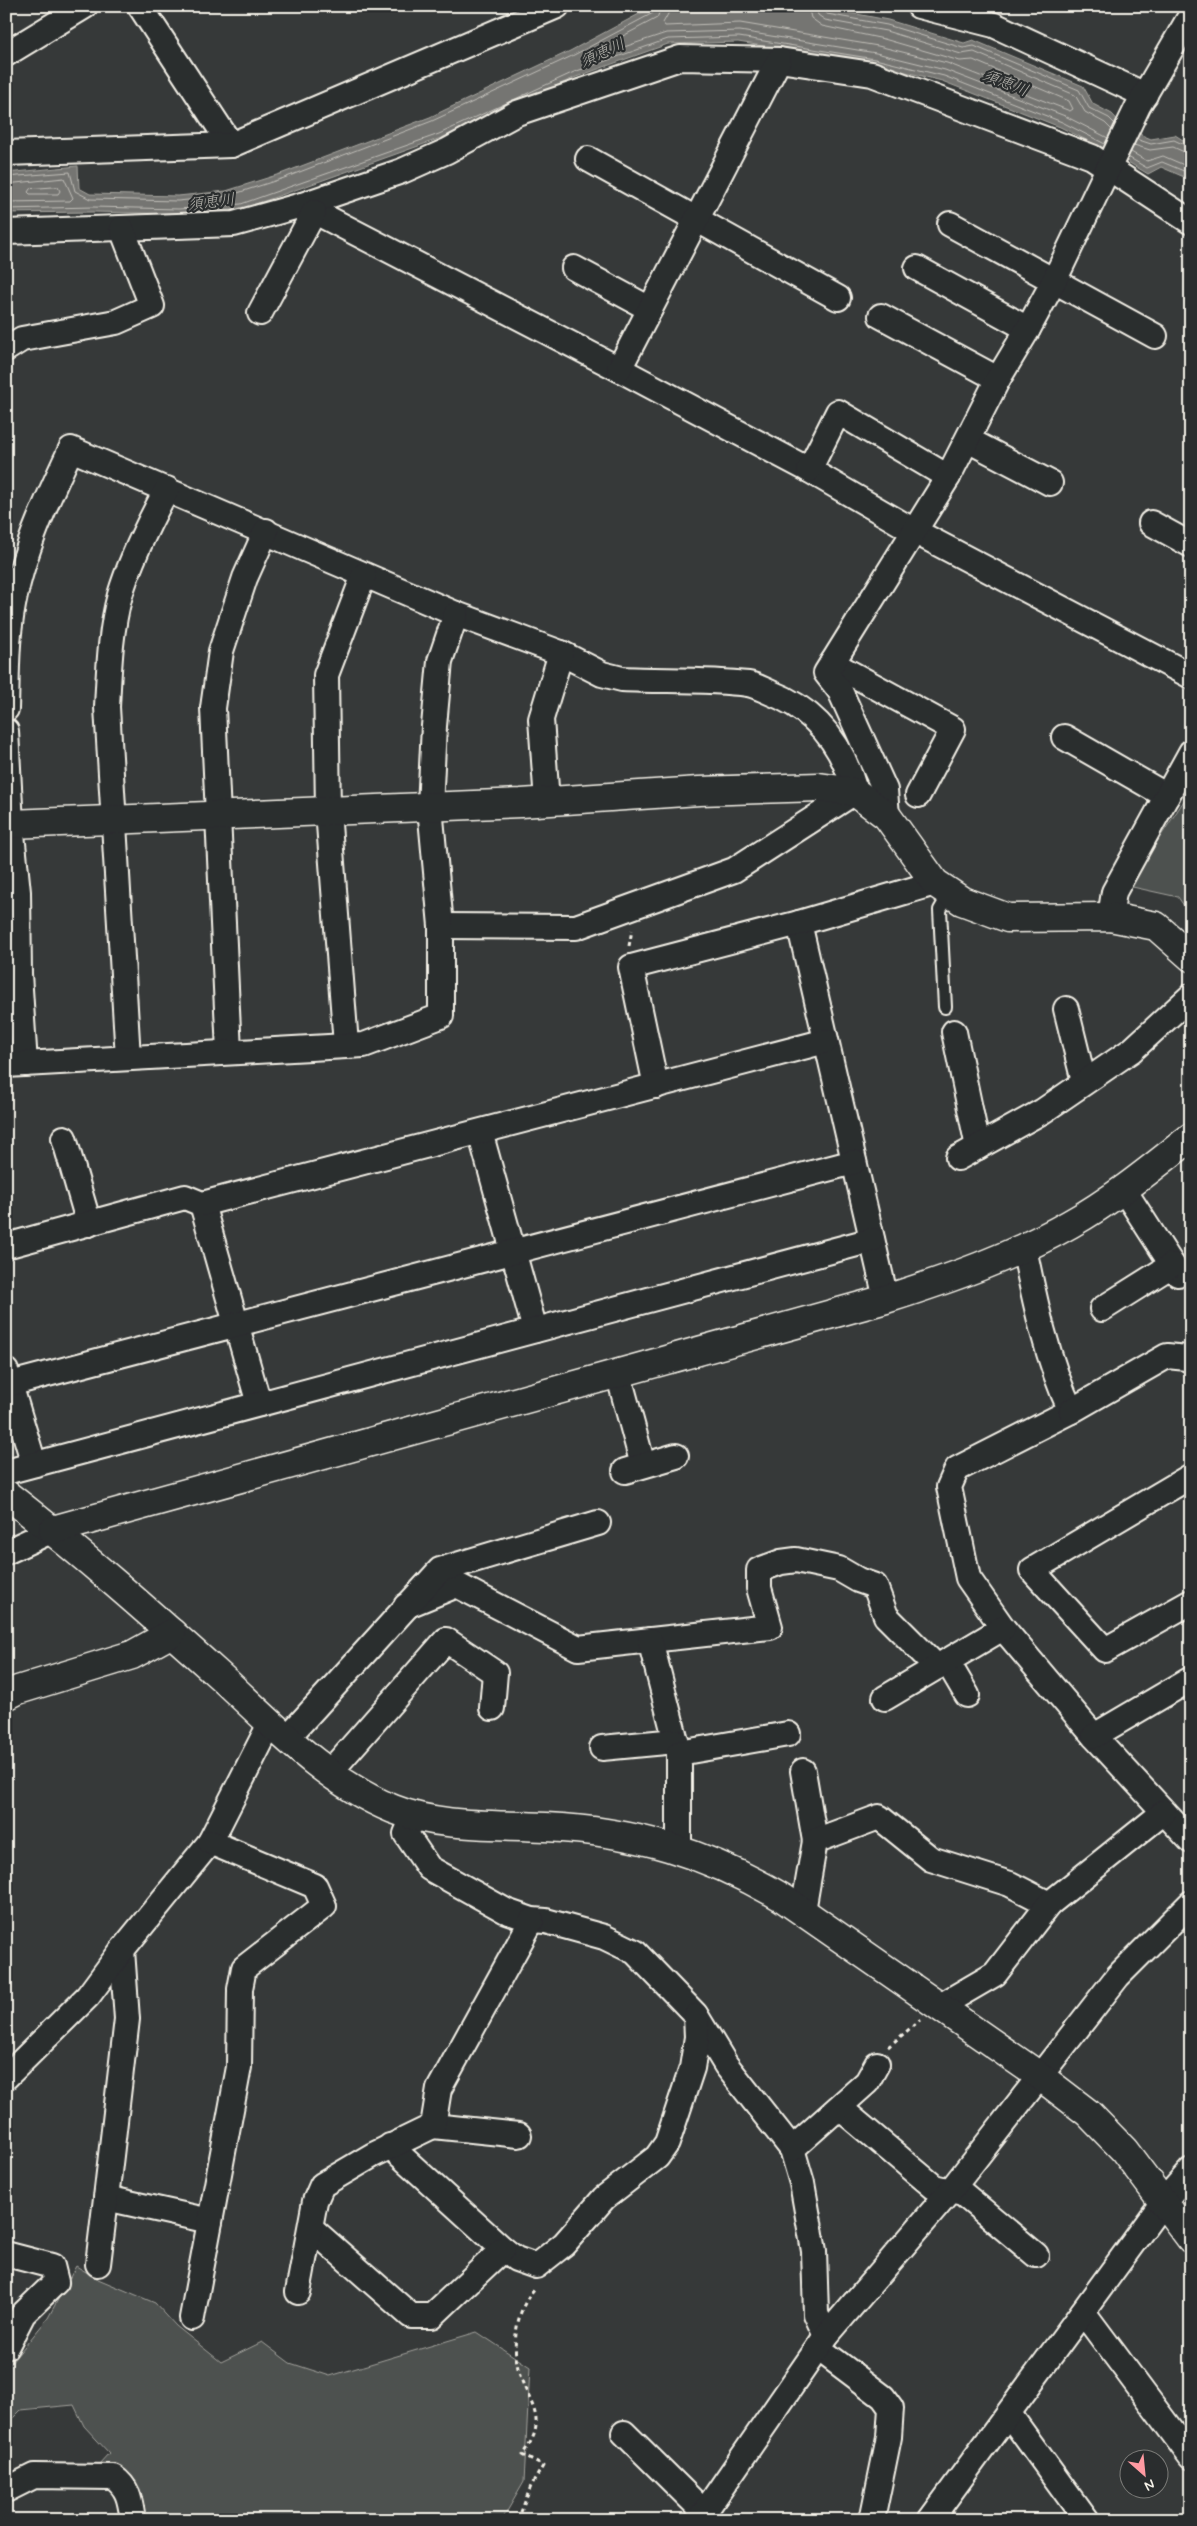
<svg xmlns="http://www.w3.org/2000/svg" width="1197" height="2526" viewBox="0 0 1197 2526" font-family="Mynerve,'Klee One',sans-serif">
<rect width="100%" height="100%" fill="#363939"/>
<filter id="ink" filterUnits="userSpaceOnUse"><feTurbulence type="fractalNoise" baseFrequency=".02" numOctaves="2"/><feDisplacementMap in="SourceGraphic" scale="10" xChannelSelector="R" yChannelSelector="G"/><feConvolveMatrix kernelMatrix="1 2 1 2 8 2 1 2 1" color-interpolation-filters="sRGB"/></filter>
<g filter="url(#ink)">
<g fill="#4e514f" stroke="#a1a19c">
<polygon points="1191,790 1191,916 1178,897 1128,886"/>
<polygon points="76,2266 98,2279 155,2303 176,2326 221,2362 262,2342 290,2363 330,2376 477,2332 530,2367 524,2482 502,2520 146,2520 98,2465 109,2453 84,2426 74,2405 21,2410 6,2425 6,2369 48,2318"/>
</g>
<polygon fill="#757572" stroke="#a8a7a1" points="654,6 815,6 888,20 964,43 973,40 1083,86 1093,104 1112,114 1125,128 1151,139 1175,135 1191,145 1191,180 1161,167 1148,174 1113,153 1060,127 942,81 874,64 738,42 668,44 576,77 441,138 242,209 179,214 93,212 6,213 6,173 78,166 79,188 90,194 178,196 226,191 283,173 430,117 570,51"/>
<g fill="none" stroke-linecap="round" stroke-linejoin="round">
<g stroke="#c1bfb9" stroke-width="1">
<polyline points="662,6 657,18 583,57 582,61 666,33 740,31 876,53 945,70 1065,116 1108,138"/>
<polyline points="669,6 668,14 663,23 665,26 740,23 878,46 947,63 1070,111 1073,109 1069,101 973,60 960,61 884,39 822,26 811,18 808,6"/>
<polyline points="816,6 818,15 825,20 886,31 961,54 974,52 1075,95 1085,112 1105,123 1112,130"/>
<polyline points="822,6 827,14 887,25 963,48 974,46 1079,90 1089,108 1109,118 1115,124"/>
<polyline points="1136,139 1151,144 1174,140 1191,148"/>
<polyline points="1134,145 1150,150 1173,147 1191,155"/>
<polyline points="1131,152 1147,161 1163,156 1191,168"/>
<polyline points="1128,157 1147,168 1162,162 1191,174"/>
<polyline points="6,177 70,172 75,191 90,199 178,201 228,196 284,178 432,121 572,56 653,13 656,6"/>
<polyline points="6,184 64,178 73,198 70,201 6,202"/>
<polygon points="58,187 60,191 58,194 30,194 28,192 30,189"/>
<polyline points="6,209 93,207 179,209 241,204 439,134 574,72 668,39 739,37 875,59 944,76 1062,122 1105,144"/>
</g>
<g stroke="#f4f1e8" stroke-width="16">
<polyline id="service" points="945,1007 940,910 950,893"/>
</g>
<g stroke="#f4f1e8" stroke-width="28">
<g id="minor">
<polyline points="140,6 231,145"/>
<polyline points="919,6 994,25 1145,95"/>
<polyline points="6,54 85,6"/>
<polyline points="6,153 231,145 557,6"/>
<polyline points="588,159 838,298"/>
<polyline points="302,205 619,369 809,470 914,531 1191,676"/>
<polyline points="950,224 1155,336"/>
<polyline points="6,232 234,224 302,205 402,171 447,151 517,113 680,58 779,60 872,74 1092,157 1191,222"/>
<polyline points="574,268 650,309"/>
<polyline points="917,268 1028,329"/>
<polyline points="260,313 314,212"/>
<polyline points="881,316 998,379"/>
<polyline points="6,349 22,339 116,322 152,306 122,229"/>
<polyline points="619,369 779,60"/>
<polyline points="968,440 1050,483"/>
<polyline points="809,470 838,412 948,477"/>
<polyline points="1151,523 1191,545"/>
<polyline points="832,663 953,729 918,795"/>
<path d="M6,709C7,681 6,652 10,625C17,564 45,504 71,449L456,614L561,653L602,674L622,679C663,681 707,679 748,684C755,685 762,689 769,692C816,710 843,744 855,792L734,870L576,927L441,926"/>
<polyline points="6,731 11,824 18,892 19,974 25,1064"/>
<polyline points="1064,737 1167,796"/>
<polyline points="547,802 541,719 561,653"/>
<polyline points="887,816 885,790 840,691 826,673 948,477 998,379 1028,329 1054,281 1138,106 1191,15"/>
<polyline points="1110,917 1114,892 1191,752"/>
<polyline points="799,923 886,1299"/>
<polyline points="1066,1009 1084,1082"/>
<polyline points="954,1032 978,1147"/>
<polyline points="346,1045 328,811 326,675 364,575"/>
<polyline points="229,1052 213,708 221,651 245,578 266,531"/>
<path d="M128,1058L107,707C109,670 110,631 120,595C131,558 148,524 167,489"/>
<polyline points="6,1065 364,1045 441,1016 441,926 430,807 434,726 440,661 456,614"/>
<polyline points="656,1086 631,967 799,923 935,883"/>
<polyline points="480,1132 535,1330"/>
<polyline points="64,1138 89,1224"/>
<polyline points="958,1158 1043,1111 1132,1050 1191,996"/>
<polyline points="1124,1190 1178,1274"/>
<polyline points="202,1204 259,1404"/>
<polyline points="6,1246 185,1197 202,1204 826,1041"/>
<path d="M1024,1248C1035,1302 1047,1360 1071,1411L957,1469L949,1487L968,1578L1003,1628L1094,1736L1191,1841"/>
<polyline points="1102,1309 1172,1265"/>
<polyline points="6,1371 34,1464"/>
<polyline points="618,1373 643,1465"/>
<polyline points="10,1384 854,1162"/>
<polyline points="1071,1411 1167,1356 1187,1358 1191,1361"/>
<polyline points="625,1471 676,1456"/>
<polyline points="6,1472 872,1240"/>
<polyline points="1191,1476 1032,1570 1105,1650 1191,1602"/>
<polyline points="6,1552 53,1530"/>
<polyline points="406,1606 457,1585 578,1648 770,1627 759,1588 759,1570 781,1562 796,1560 839,1569 858,1580 875,1586 886,1616 937,1667"/>
<polyline points="650,1640 679,1753"/>
<polyline points="947,1661 967,1695"/>
<polyline points="885,1698 1003,1628"/>
<polyline points="1094,1736 1191,1679"/>
<polyline points="287,1738 440,1570 598,1523"/>
<polyline points="602,1748 676,1741"/>
<polyline points="803,1771 815,1841"/>
<polyline points="330,1772 446,1640 495,1673 492,1708"/>
<polyline points="414,1815 406,1834 429,1868 506,1911 532,1920 546,1921 604,1937 635,1952 695,2014 726,2065 792,2149 802,2183 814,2251 816,2314 826,2336"/>
<polyline points="679,1849 679,1753 788,1734"/>
<polyline points="803,1911 815,1841 879,1817 931,1859 1010,1884 1049,1904"/>
<polyline points="122,1950 127,2019 106,2198 210,2221"/>
<polyline points="940,2006 995,1974 1049,1904 1164,1812"/>
<polyline points="6,2077 88,1996 122,1950 210,1842 270,1724"/>
<polyline points="840,2108 934,2187 963,2194 1036,2255"/>
<polyline points="433,2126 519,2135"/>
<polyline points="390,2146 503,2249 516,2259 536,2266 564,2244 604,2198 657,2157 667,2143 692,2068 697,2037 696,2016"/>
<polyline points="792,2149 867,2082 877,2064"/>
<polyline points="311,2228 411,2316 432,2316 503,2249"/>
<polyline points="6,2254 52,2266 56,2282 23,2314 6,2347"/>
<polyline points="98,2264 106,2198"/>
<polyline points="298,2292 315,2201 322,2185 373,2155 433,2126 439,2089 532,1920"/>
<polyline points="1083,2312 1191,2457"/>
<polyline points="192,2318 239,2067 240,1989 244,1968 324,1906 315,1886 210,1842"/>
<polyline points="818,2348 883,2397 891,2408 889,2437 872,2520"/>
<polyline points="1009,2414 1086,2520"/>
<polyline points="624,2433 704,2512"/>
<path d="M6,2490L34,2476L113,2477C129,2488 130,2501 133,2520"/>
<polyline points="699,2520 826,2336 951,2190 1118,1976 1191,1903"/>
<polyline points="930,2520 1163,2202 1191,2170"/>
</g>
</g>
<g stroke="#f4f1e8" stroke-width="31">
<g id="tertiary">
<polyline points="6,827 11,824 521,803 699,791 819,787 855,792 887,816 935,883 962,901 1008,918 1110,917 1156,926 1191,957"/>
<path d="M6,1494C81,1552 151,1614 221,1677C273,1725 326,1782 393,1809C440,1828 497,1824 546,1827C634,1831 707,1853 783,1898L1041,2077L1088,2113L1124,2150L1191,2239"/>
<path d="M53,1530L886,1299C949,1279 1012,1257 1070,1224C1113,1200 1152,1168 1191,1137"/>
<polyline points="6,1696 18,1690 132,1655 172,1633"/>
</g>
</g>
<g stroke="#f4f1e8" stroke-width="3" stroke-dasharray="4 4" stroke-linecap="butt">
<polyline points="629,946 632,930"/>
<polyline points="888,2047 920,2020"/>
<path d="M518,2520L531,2486L543,2466L522,2455C528,2446 536,2436 536,2424C537,2409 527,2395 522,2381C510,2351 514,2311 536,2287"/>
</g>
<use href="#service" stroke="#2a2d2e" stroke-width="12"/>
<use href="#minor" stroke="#2a2d2e" stroke-width="24"/>
<use href="#tertiary" stroke="#2a2d2e" stroke-width="28"/>
</g>
</g>
<g text-anchor="middle" stroke-width="4.5" stroke-linejoin="round" paint-order="stroke">
<g font-size="16" font-style="italic" fill="#b4b3ad" stroke="#2a2d2e">
<text transform="translate(602 52) rotate(-25)" y="6">須恵川</text>
<text transform="translate(1006 82) rotate(21)" y="6">須恵川</text>
<text transform="translate(211 201) rotate(-7)" y="6">須恵川</text>
</g>
</g>
<rect width="1197" height="2526" fill="none" stroke="#2a2d2e" stroke-width="25"/>
<rect x="12" y="12" width="1172" height="2501" fill="none" stroke="#f4f1e8" stroke-width="2" filter="url(#ink)"/>
<g transform="translate(1144 2474) rotate(153)"><circle r="24" fill="#2a2d2e" stroke="#7b7b78"/>
<path d="M0-4L9 19L0 12L-9 19Z" fill="#ff9aa2"/>
<text y="-8" font-size="14" font-weight="bold" text-anchor="middle" fill="#f4f1e8">N</text>
</g>
</svg>
